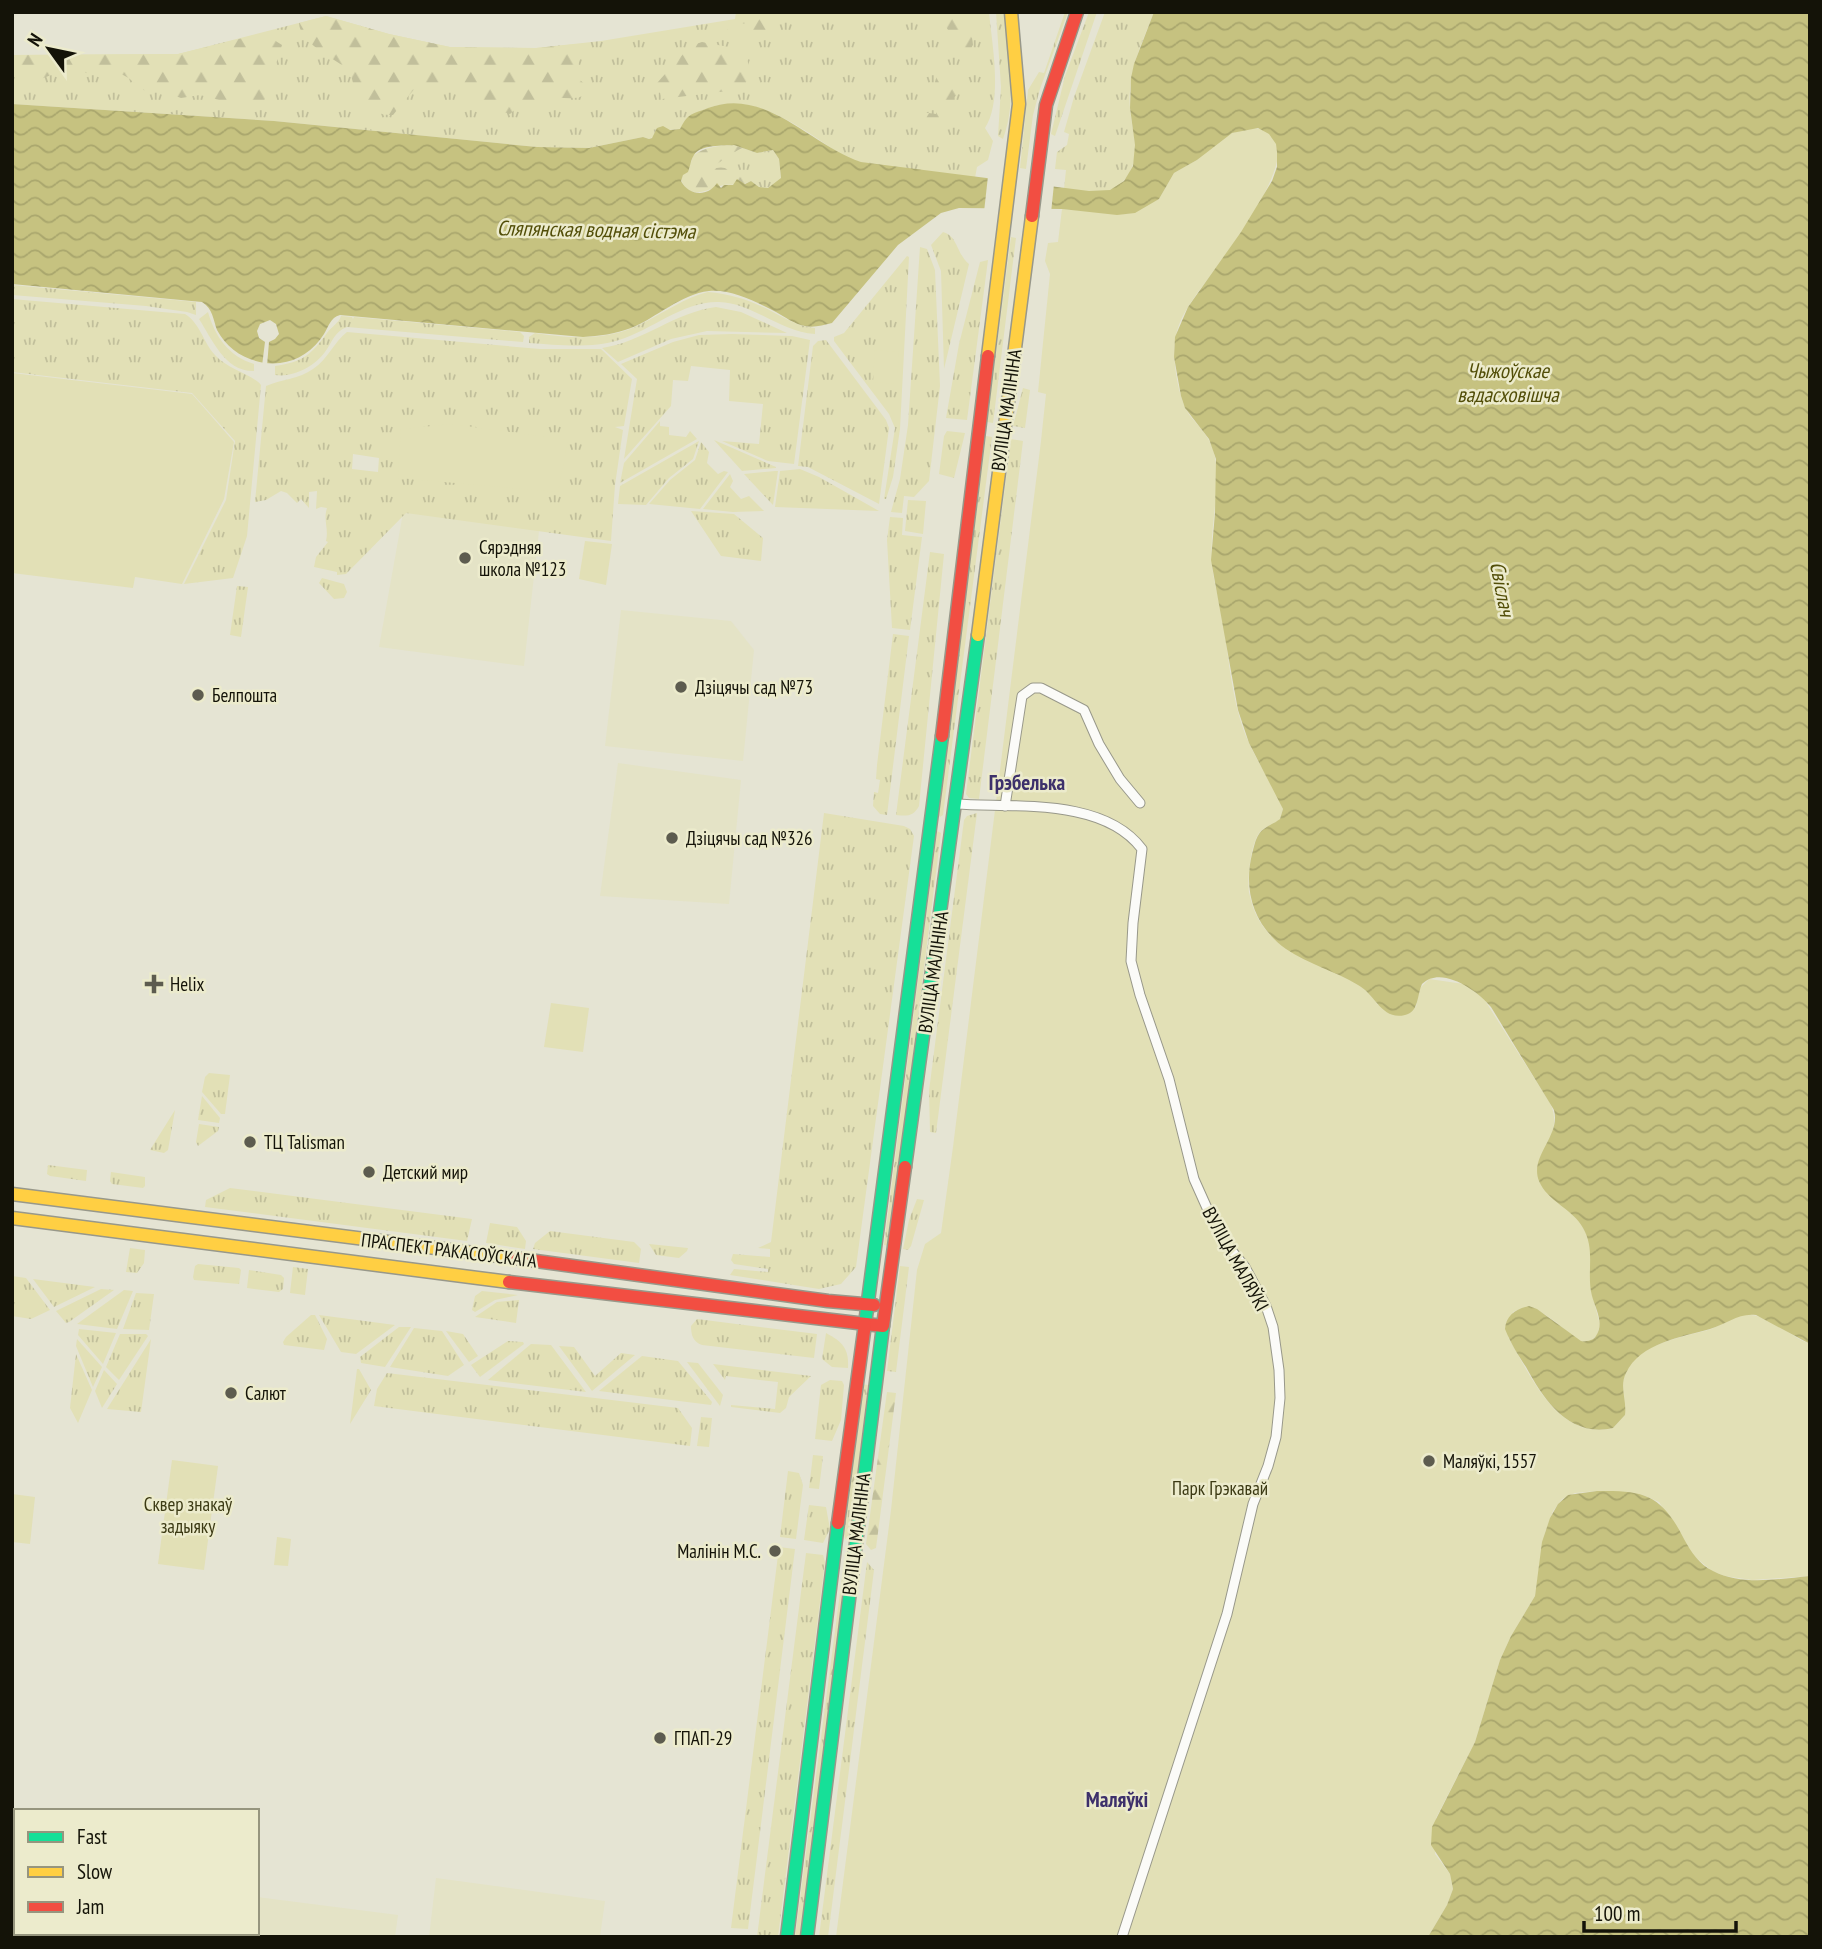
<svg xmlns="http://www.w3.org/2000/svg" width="1822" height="1949" viewBox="0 0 1822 1949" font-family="'PT Sans Narrow',sans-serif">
<defs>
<pattern id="grass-tufts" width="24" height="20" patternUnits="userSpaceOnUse" patternTransform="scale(1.75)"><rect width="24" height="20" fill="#e2e0b6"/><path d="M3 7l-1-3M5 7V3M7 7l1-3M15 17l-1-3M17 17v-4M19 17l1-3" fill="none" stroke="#c1bf9b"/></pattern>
<pattern id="forest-firs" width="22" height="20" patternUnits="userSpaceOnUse" patternTransform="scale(1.75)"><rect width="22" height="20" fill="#e2e0b6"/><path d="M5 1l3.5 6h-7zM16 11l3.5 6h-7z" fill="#c1bf9b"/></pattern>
<pattern id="water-waves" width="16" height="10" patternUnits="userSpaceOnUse" patternTransform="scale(1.75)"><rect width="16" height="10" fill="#c6c280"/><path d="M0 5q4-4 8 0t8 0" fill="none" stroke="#a9a66d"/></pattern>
</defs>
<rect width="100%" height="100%" fill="#e5e4d3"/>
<g fill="#e4e3c6">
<polygon points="543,495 524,666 379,647 403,513"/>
<polygon points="621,610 731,621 754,650 743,761 605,746"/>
<polygon points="618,763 741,780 729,904 600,896"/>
<polygon points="436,1878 605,1901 600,1937 429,1937"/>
<polygon points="257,1897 398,1915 395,1937 134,1937 134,1933 257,1933"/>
</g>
<g fill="url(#grass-tufts)" fill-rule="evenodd">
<path d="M736,12H989C992,45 1003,100 985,128L993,141L988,160L977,167L975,178C936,173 894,172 857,161C840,156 829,146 815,137C785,117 745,94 709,108C693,114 690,114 680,129L666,130L649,139L643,137L589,148L537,147L274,121L12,104V55L178,54L326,16L389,34L450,47L536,48L601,41L735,19Z"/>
<path d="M996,12H1004C1008,52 1018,100 1003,139L998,136L1001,87Z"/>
<polygon points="1065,12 1068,12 1040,89 1033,115 1026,169 1020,168 1028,90 1039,72 1044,73"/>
<polygon points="1089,12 1097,12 1055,136 1051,134 1065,76"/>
<path d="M1105,12H1154C1144,38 1132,62 1130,90C1128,108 1133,125 1135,143C1138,165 1125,189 1102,192C1089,193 1076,190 1064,189L1066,170L1055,169L1057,152L1067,145L1069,134L1064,132L1074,97Z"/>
<polygon points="734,145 757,153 773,150 779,159 781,179 768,188 759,187 751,181 683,175"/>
<path d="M943,232C958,236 956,253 969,264L944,369L941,271L931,245Z"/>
<polygon points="1011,237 1016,238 993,423 987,422"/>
<polygon points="920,247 927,249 935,270 940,386 929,481 914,497 904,496 902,513 891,512 900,479 908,425"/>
<polygon points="907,256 909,257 900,429 893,477 886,499 884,499 895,428 889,414 834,341 834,337 844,333"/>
<polygon points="988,260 967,420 946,418 959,344 980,262"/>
<polygon points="12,285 196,302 196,315 187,312 146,306 12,295"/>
<path d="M708,292C732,294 752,301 773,312C788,320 798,326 815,328V334C780,332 753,303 719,302C683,301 652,330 619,340C590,349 558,345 529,343V337L535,333C572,339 609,341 643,323C665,312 684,298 708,292Z"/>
<path d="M12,299L185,314C200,323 203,342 215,355C227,369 252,374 261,385L247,536L233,578L184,584L226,500L235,441L192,393L12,372Z"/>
<path d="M716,307L741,312L787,333L707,331L671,339L618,362L602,348C643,342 675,312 716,307Z"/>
<path d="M208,312C215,336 228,356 254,364V371C225,372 212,339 199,319Z"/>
<path d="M341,316L352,317L353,319L354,317L520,332L524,336L523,342L347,327C334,332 333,341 325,352C315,366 293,378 275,375V366C303,362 311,355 327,333C332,326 339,323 341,316Z"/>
<path d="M347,332L540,349H601L632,379L624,426L615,427L623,430L615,485L611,541L406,513L346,574L337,575V572L314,567L316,557L328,542L326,541C329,529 323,520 327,508L321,507L316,509L317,491L309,492V508L301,499L297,503L287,493L281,491L266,500L255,502L266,386C282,379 299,379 313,369C328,359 334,342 347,332ZM353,454L379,458L378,472L352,469Z"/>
<polygon points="732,334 792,336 810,340 794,464 768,461 722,441 759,444 763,404 729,401 730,370 691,366 688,381 673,380 671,406 624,459 637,379 621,364 673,342 699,335"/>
<polygon points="826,340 886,420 889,428 879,504 808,467 798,466 813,346 818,341"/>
<polygon points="1023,388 1030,390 1025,428 1013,426"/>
<polygon points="660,421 660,426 669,427 669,435 686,437 690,431 697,439 620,483 624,463"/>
<polygon points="947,431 965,433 954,478 939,474 944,436"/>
<polygon points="986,436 992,437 943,815 940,817 938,815"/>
<polygon points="1011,439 1023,441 979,799 969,798 966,794"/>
<polygon points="714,440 776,467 776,468 742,471"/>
<polygon points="699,441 693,459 669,478 646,505 618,504 620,486"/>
<polygon points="701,442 709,452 707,463 718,474 724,471 728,472 700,509 649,504 670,480 695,460"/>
<polygon points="800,469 819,477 879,511 775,507 780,471"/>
<polygon points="778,471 773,505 744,474 775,471"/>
<polygon points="730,474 733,481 730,487 741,499 749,496 764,511 733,512 703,509"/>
<polygon points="908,500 926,501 923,534 905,531"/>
<polygon points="691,511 734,514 763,538 761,561 721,556"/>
<polygon points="890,517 903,518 902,535 922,537 910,630 892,628 887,540"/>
<path d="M930,552L944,554L919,806C913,817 907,816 896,815Z"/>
<polygon points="322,578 344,584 347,592 344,598 334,599 319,583"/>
<polygon points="237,586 248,587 241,637 230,635"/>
<polygon points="893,634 909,636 887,815 880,814 873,806 874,792 878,793 880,780 876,779 877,765"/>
<polygon points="824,813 904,826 910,829 914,836 856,1267 841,1284 819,1289 730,1275 734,1269 768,1272 768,1269 734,1264 731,1260 733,1254 770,1257 770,1249 758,1248 771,1242"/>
<polygon points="977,813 936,1133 930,1132 929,1091 964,820 967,816"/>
<polygon points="937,831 941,833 889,1246 884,1245"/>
<polygon points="209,1073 230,1075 225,1114 221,1114 202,1092 205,1077"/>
<polygon points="202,1096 220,1118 219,1123 198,1120"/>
<polygon points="175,1110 168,1150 164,1153 150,1150"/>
<polygon points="199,1124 219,1127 218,1131 198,1146 196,1142"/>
<polygon points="48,1165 87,1170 86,1181 50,1176 47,1174"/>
<polygon points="111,1172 145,1177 145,1186 143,1188 112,1184 110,1181"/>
<polygon points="230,1188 472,1219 467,1241 205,1207 206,1200"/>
<polygon points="917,1199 924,1200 911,1246 908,1250 903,1249 909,1220"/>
<polygon points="490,1223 517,1227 526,1241 525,1249 486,1243"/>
<polygon points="550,1231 634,1242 641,1249 639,1263 533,1249 535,1243"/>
<polygon points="649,1244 688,1248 687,1251 679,1258 656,1255"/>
<polygon points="130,1248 145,1250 144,1263 137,1273 126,1272"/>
<polygon points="198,1264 239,1268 241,1270 239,1284 194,1280 193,1277 195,1266"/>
<polygon points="900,1266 909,1267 896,1372 887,1371"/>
<polygon points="293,1267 308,1269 305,1295 290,1293"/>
<polygon points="249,1270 281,1275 284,1278 283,1289 279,1292 247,1288"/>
<polygon points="12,1276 26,1278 50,1310 31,1319 12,1316"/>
<polygon points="33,1279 95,1287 54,1307"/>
<polygon points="101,1289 114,1290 69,1322 66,1323 56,1311"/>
<polygon points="124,1290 133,1291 117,1329 77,1324"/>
<polygon points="482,1291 518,1295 495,1300 475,1312 472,1310 475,1296"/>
<polygon points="136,1293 154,1294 149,1330 123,1329"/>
<polygon points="519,1300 516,1323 475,1317 497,1302"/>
<polygon points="311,1315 315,1315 327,1339 324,1350 284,1345 283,1342 286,1337"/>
<polygon points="319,1315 395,1325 356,1354 341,1352"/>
<path d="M697,1319L817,1334L814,1358L702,1345C693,1342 691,1335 691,1326Z"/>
<polygon points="399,1327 411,1327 385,1367 361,1363 360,1357"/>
<polygon points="414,1328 442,1331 464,1365 448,1376 390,1367"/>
<polygon points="79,1329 116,1333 103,1364 78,1335"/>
<polygon points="446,1331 463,1334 478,1356 469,1362"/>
<path d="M826,1333C843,1342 849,1349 848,1368L832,1367L822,1359Z"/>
<polygon points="120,1334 146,1334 148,1336 119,1380 106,1367"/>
<polygon points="77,1339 102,1367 93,1387 76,1346"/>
<polygon points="151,1339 141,1412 107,1409"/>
<polygon points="508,1341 523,1342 524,1344 480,1377 471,1365"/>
<polygon points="531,1344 551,1345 586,1392 488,1380"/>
<polygon points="559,1346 574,1347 595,1376 621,1353 635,1355 592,1391"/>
<polygon points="76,1354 92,1390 78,1423 70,1408"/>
<polygon points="642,1356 678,1361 712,1402 711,1405 599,1391"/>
<polygon points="687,1362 698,1363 723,1395 720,1406"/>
<polygon points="713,1364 811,1376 789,1397 786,1408 780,1413 731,1407 731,1405 775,1409 778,1382 726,1376 725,1380"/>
<polygon points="357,1369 359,1369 371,1390 350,1424"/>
<polygon points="104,1370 117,1384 102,1408 95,1391"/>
<polygon points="387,1373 678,1408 692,1428 690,1446 374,1406 377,1389"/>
<polygon points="830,1380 842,1381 844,1385 841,1420 832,1441 815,1439 821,1385"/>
<polygon points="861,1384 868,1385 850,1537 845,1539 844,1535"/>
<polygon points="701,1417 712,1418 709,1447 697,1446"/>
<polygon points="813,1455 823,1456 819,1489 809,1488"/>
<polygon points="788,1471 799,1473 803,1485 796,1539 780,1537"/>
<polygon points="809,1505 826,1507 830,1529 823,1543 804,1540"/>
<polygon points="779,1547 795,1549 748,1929 731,1928"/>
<polygon points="806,1553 823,1555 825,1562 778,1937 757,1937"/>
<polygon points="844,1562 848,1565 800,1937 795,1937"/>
<polygon points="867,1562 874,1570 828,1937 819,1937"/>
</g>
<g fill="url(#forest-firs)">
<path d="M758,12H817L816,23L811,28C803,27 802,23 799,16C776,11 781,27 765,32C754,35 745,30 731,34L727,30L731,24L754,23L759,18Z"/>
<polygon points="942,12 974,12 976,30 972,37 973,45 966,54 959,54 945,46 943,39 948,30 941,18"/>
<path d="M326,16L389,34L450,47L536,48L577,44L580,80L588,87C584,104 565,96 552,98C545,99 537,104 530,107L521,104L510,114L500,111L498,104L493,101L482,107L469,103L466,98L449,86L430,95L416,87L393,115C382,116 370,110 362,103C351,95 356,77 346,68C332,57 300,43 299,23Z"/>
<path d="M263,33L282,45L263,105L223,101L200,95L181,98L159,90C143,97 138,83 125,76C113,69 103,75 92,75C88,74 85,72 81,71C70,73 67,80 56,73L41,79L12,74V55L178,54Z"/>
<polygon points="702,42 745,50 750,71 744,89 662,99 657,83 690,46"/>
<path d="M951,69L956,70L964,77C963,87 961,93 953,98L957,110L948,127L940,126L934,135L925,130V126L916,121L921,112L936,114C943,97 922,75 951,69Z"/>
<path d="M734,145L742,148C730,154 722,161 711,168L712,170C722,165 728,168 735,176L746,175L751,181C742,186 733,184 724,185C710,188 691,202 681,180C684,171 691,166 693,156C705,146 719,146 734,145Z"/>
<polygon points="887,1392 896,1393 876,1548 871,1550 866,1544"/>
</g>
<g fill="#e2e0b6">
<path d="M1251,128C1332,129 1208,276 1194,298C1186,309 1178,323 1176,336C1171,356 1178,401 1191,417C1202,430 1212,440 1215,457C1221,492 1209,528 1212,563C1213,582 1220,601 1223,620C1229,660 1232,706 1249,743C1259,765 1275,788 1283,809L1280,819C1275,824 1268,825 1262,830C1251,838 1247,879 1249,892C1264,971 1346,954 1378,1005L1416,1007L1420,988L1429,979L1464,984L1484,999L1550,1103C1562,1128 1545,1144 1538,1168L1580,1222L1589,1239L1592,1261L1591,1290L1600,1325L1597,1335L1590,1341H1581C1560,1330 1538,1297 1513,1312L1508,1337C1531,1376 1557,1441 1613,1428L1625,1415C1624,1403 1620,1389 1624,1377C1634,1343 1682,1338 1711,1329C1725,1324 1736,1313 1751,1315C1772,1317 1790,1337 1810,1344V1576L1752,1580L1725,1576L1712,1571L1694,1556L1659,1502L1643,1495L1597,1491L1575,1493L1562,1499L1553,1511L1545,1533L1535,1596L1511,1636L1500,1660L1475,1742L1436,1818L1435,1854L1450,1874L1453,1889L1447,1905L1428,1937H836L891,1510L917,1270L925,1244L941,1233L953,1147L1041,441L1046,394L1038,392L1050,274L1045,261L1048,243L1058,242L1062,209L1127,214L1159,199L1174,173L1197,160L1223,138L1232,133Z"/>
<polygon points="875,350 899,352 896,384 873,382"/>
<polygon points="12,373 192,394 234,442 224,499 182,584 135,577 133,588 12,573"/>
<polygon points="452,424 568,440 558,492 398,478 401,429"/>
<polygon points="585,541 612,544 606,585 579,579"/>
<polygon points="551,1003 589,1008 583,1052 544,1047"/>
<polygon points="172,1460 218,1466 204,1570 158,1564"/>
<polygon points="12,1494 35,1497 30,1544 12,1542"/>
<polygon points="277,1537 291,1539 288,1566 274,1565"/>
</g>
<g fill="url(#water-waves)" fill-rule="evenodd">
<path d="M1154,12H1810V1344L1756,1315C1738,1313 1727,1324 1710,1329C1682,1337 1640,1343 1626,1373C1619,1387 1627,1400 1625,1415L1613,1428C1569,1438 1544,1400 1526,1367C1518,1355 1510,1342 1505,1329C1506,1315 1516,1309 1529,1306L1537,1309L1581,1341C1589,1342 1595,1340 1598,1332C1603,1321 1595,1307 1592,1296C1586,1273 1596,1250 1583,1228C1573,1209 1547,1201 1539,1181C1529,1156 1561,1136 1554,1110L1491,1007C1477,990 1441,965 1422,984C1417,995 1419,1012 1405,1015C1382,1021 1375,994 1358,985C1335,971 1308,964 1286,949C1254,926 1243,891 1252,854C1254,847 1255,840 1259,834C1263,827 1274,824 1280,819L1283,809L1249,743L1238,710L1211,560L1215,513L1216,459L1209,439L1185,408L1181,396L1174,357L1175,337L1188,307L1241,232L1272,181L1277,167V152L1276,144L1269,134L1258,128L1232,133L1197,160L1174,173L1159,199L1135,213L1117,215L1062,209L959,208L941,213L898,245L832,323C823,325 814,328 805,326C794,324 785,317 776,312C756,302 732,289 709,291C681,294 656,318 631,328C615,334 599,336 583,337L340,315C330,318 329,326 324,334C314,350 298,361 280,363C255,366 229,353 217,330C213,319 213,309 202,302L12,284V104L274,121L537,147L589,148L643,137L649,139L652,138L657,128L663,126L670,130L680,129C689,112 691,115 708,108C766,86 811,146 861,162L1089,191L1110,190L1124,181L1133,166L1135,145L1130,108L1131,78L1134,64ZM734,145L757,153L773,150L779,159L781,178L768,188L759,187L751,181L745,184L737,179L733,185H724L721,188L717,183C708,197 689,196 681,181L683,175L688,172C690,167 691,159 694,155C701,144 723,146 734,145Z"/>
<path d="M1597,1491C1645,1490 1662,1495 1684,1539C1691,1552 1699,1564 1713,1571C1742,1586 1778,1579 1810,1576V1937H1428L1447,1905L1453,1889L1450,1874L1431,1845L1432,1827L1475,1742L1500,1660L1511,1636L1535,1596L1542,1542L1550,1518L1558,1504L1568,1495Z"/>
</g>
<g fill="#e5e4d3">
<polygon points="988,176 1054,184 1051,213 984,212"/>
<polygon points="270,320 276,324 279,334 275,339 269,342 267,366 262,366 265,342 259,338 257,331 260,324"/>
</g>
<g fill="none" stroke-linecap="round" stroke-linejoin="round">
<g stroke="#98988a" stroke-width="11">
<g id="street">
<path d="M956,804C1013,808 1103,797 1142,849L1133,923L1131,961L1140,995L1169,1079L1194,1179L1211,1217L1232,1251L1245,1267L1266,1306L1273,1327L1279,1370L1280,1398L1276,1437L1268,1466L1253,1504L1227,1614L1122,1937"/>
<polyline points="1005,806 1022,696 1033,688 1041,688 1084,710 1099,744 1120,779 1140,803"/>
</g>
</g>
<g stroke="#98988a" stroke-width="15">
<g id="fast">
<polyline points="905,1167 978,635"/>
<polyline points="865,1324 942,736"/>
<polyline points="787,1937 838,1523"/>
<polyline points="807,1937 883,1326"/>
</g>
</g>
<g stroke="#98988a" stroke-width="15">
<g id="slow">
<polyline points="988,356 1019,104 1011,12"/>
<polyline points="978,635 1032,216"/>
<polyline points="12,1194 514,1258"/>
<polyline points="12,1218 509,1282"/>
</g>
</g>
<g stroke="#98988a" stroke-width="15">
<g id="jam">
<polyline points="1032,216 1046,105 1077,12"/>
<polyline points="942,736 988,356"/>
<polyline points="514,1258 828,1301 874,1305"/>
<polyline points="509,1282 883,1326 905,1167"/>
<polyline points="838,1523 865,1324"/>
</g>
</g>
<use href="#street" stroke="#fbfbf8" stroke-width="9"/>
<use href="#fast" stroke="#16e098" stroke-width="12"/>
<use href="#slow" stroke="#ffcf43" stroke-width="12"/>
<use href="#jam" stroke="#f24e42" stroke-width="12"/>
</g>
<g fill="#5d5c4f" stroke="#ecebcc" stroke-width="2.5">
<circle cx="465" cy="558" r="7"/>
<circle cx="681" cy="687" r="7"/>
<circle cx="198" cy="695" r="7"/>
<circle cx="672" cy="838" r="7"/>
<path d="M150.5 973.5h7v7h7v7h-7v7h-7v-7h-7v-7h7z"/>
<circle cx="250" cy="1142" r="7"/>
<circle cx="369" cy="1172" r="7"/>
<circle cx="231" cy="1393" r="7"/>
<circle cx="1429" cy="1461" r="7"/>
<circle cx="775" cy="1551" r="7"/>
<circle cx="660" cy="1738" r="7"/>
</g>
<g text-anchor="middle" stroke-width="5" stroke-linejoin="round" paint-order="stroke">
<g font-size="19" fill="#141308" stroke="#ecebcc">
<text transform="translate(1006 410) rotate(-82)" y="7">ВУЛІЦА МАЛІНІНА</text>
<text transform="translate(933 972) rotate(-82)" y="7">ВУЛІЦА МАЛІНІНА</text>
<text transform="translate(449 1250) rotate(7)" y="7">ПРАСПЕКТ РАКАСОЎСКАГА</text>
<text transform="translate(1236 1259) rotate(61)" y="7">ВУЛІЦА МАЛЯЎКІ</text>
<text transform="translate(856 1534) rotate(-83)" y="7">ВУЛІЦА МАЛІНІНА</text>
</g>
<g font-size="19" fill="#141308" stroke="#ecebcc" text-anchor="start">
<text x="479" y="554">Сярэдняя<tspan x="479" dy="22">школа №123</tspan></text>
<text x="695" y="694">Дзіцячы сад №73</text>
<text x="212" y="702">Белпошта</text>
<text x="686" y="845">Дзіцячы сад №326</text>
<text x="170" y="991">Helix</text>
<text x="264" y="1149">ТЦ Talisman</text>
<text x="383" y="1179">Детский мир</text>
<text x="245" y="1400">Салют</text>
<text x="1443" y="1468">Маляўкі, 1557</text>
<text x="761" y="1558" text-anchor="end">Малінін М.С.</text>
<text x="674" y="1745">ГПАП-29</text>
</g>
<g font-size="19" fill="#3c3a14" stroke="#ecebcc">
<text x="1220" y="1495">Парк Грэкавай</text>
<text x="188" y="1511">Сквер знакаў<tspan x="188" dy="22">задыяку</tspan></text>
</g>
<g font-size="21" font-style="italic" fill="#524e08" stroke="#ecebcc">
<text transform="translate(596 230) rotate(1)" y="7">Сляпянская водная сістэма</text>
<text x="1508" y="378">Чыжоўскае<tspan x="1508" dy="24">вадасховішча</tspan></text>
<text transform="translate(1502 589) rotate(79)" y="7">Свіслач</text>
</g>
<g font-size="21" font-weight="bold" fill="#3d306b" stroke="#ecebcc">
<text x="1027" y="790">Грэбелька</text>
<text x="1117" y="1807">Маляўкі</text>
</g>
</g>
<rect width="1822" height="1949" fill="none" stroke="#141308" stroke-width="28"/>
<rect x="14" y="1809" width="245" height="126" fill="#ecebcc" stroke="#96957e" stroke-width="2"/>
<rect x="28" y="1832" width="35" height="10" fill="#16e098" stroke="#96957e" stroke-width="2"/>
<text x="77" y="1844" font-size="21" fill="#141308">Fast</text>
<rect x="28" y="1867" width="35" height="10" fill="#ffcf43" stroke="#96957e" stroke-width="2"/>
<text x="77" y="1879" font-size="21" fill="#141308">Slow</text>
<rect x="28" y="1902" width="35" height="10" fill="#f24e42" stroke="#96957e" stroke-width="2"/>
<text x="77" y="1914" font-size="21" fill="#141308">Jam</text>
<g transform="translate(49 49) rotate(303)" stroke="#ecebcc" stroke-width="5" paint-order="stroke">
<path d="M0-5L12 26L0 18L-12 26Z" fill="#141308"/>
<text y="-10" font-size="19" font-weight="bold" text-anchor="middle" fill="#141308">N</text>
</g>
<path d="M1584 1921v10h152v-10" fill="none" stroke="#141308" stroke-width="3.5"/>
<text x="1594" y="1921" font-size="21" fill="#141308" stroke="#ecebcc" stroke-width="5" paint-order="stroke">100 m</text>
</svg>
